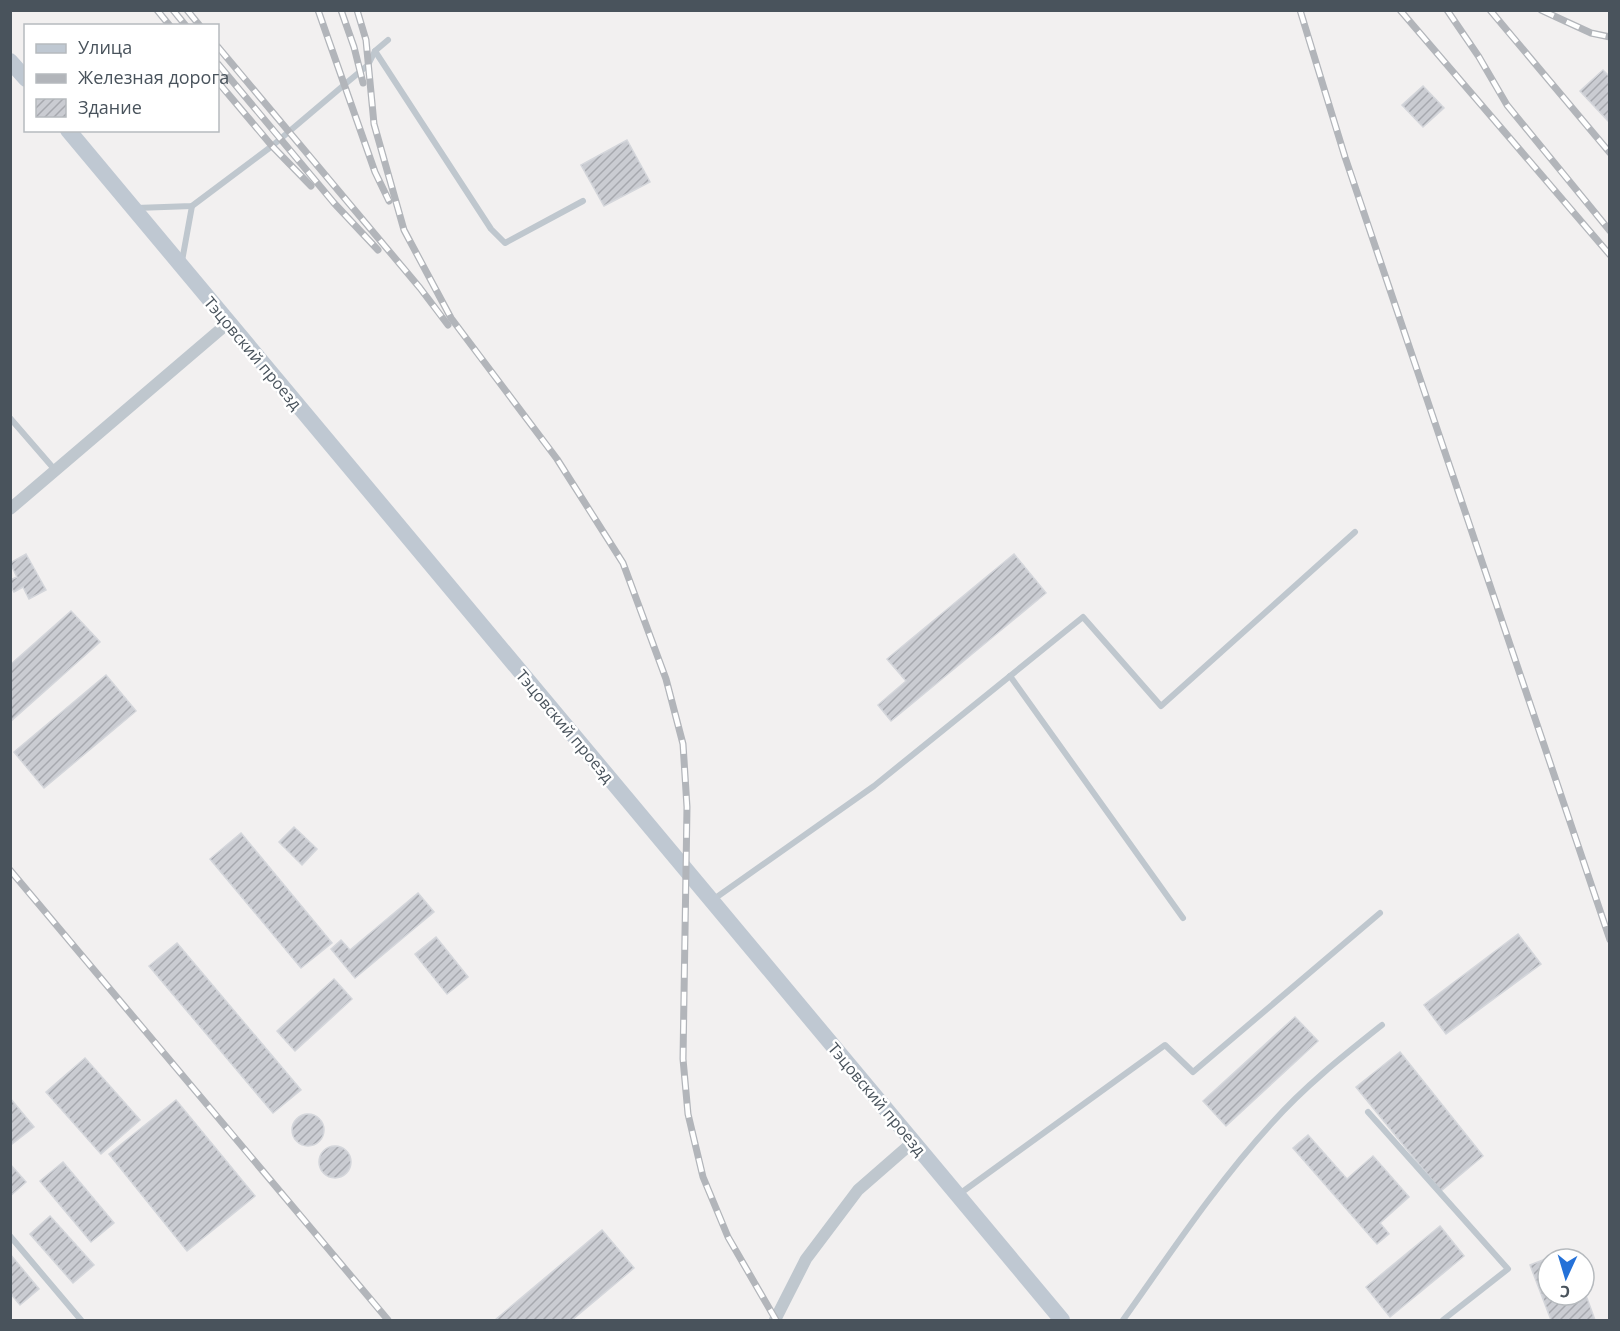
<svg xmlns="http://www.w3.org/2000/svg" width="1620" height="1331" viewBox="0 0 1620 1331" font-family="'Open Sans',sans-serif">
<defs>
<pattern id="building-hatch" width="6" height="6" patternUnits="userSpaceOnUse" patternTransform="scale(1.5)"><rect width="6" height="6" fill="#caccd2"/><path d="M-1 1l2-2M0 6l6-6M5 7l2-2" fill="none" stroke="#a6a8ae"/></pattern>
</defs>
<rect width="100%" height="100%" fill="#f2f0f0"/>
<g fill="url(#building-hatch)" stroke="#d4d6db" stroke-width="1.5">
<polygon points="1603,70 1610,77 1610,123 1580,91"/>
<polygon points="1423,86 1444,108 1423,127 1402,105"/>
<polygon points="627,140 650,182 604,206 581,165"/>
<polygon points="26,554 46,590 29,599 23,587 14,592 10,585 10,580 17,577 10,563"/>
<polygon points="1014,554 1046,593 891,721 878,705 906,681 887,659"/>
<polygon points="71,611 100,642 11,721 10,665"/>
<polygon points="106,675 136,711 44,788 14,752"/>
<polygon points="294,827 317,849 302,865 279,842"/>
<polygon points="241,833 332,943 301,968 210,859"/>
<polygon points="418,893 434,912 355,978 331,949 341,940 350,950"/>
<polygon points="1518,934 1541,964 1446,1034 1424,1005"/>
<polygon points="436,937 468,977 447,994 415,954"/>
<polygon points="177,943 301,1090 273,1113 149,966"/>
<polygon points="334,979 352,999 295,1051 277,1031"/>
<polygon points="1295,1017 1318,1041 1226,1126 1203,1101"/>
<polygon points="1400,1052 1483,1156 1441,1191 1356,1087"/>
<polygon points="85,1058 140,1120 101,1154 46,1092"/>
<polygon points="10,1098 34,1127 12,1144 10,1142"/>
<polygon points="176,1100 255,1196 187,1251 109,1154"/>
<circle cx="308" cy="1130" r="16"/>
<polygon points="1308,1135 1347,1179 1373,1156 1409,1197 1380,1223 1389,1234 1377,1244 1293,1148"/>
<circle cx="335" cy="1162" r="16"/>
<polygon points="63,1162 114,1223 91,1242 40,1181"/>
<polygon points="10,1164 26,1182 10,1196"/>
<polygon points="50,1216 94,1265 73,1283 30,1234"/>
<polygon points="1440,1226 1464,1256 1390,1317 1366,1287"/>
<polygon points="602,1230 634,1268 572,1320 495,1320"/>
<polygon points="1569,1250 1572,1259 1548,1259 1548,1295 1584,1295 1584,1290 1595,1320 1551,1320 1530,1265"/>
<polygon points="10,1254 39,1289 20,1305 10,1293"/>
</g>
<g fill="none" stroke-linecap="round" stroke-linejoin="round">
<g stroke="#bfc7ce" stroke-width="6">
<polyline points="375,51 491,229 505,243 583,201"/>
<polyline points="136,208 192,206 272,146 344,85 368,65 375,51 388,40"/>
<polyline points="182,261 192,206"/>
<polyline points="10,418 55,470"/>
<polyline points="1010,676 1183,918"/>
<polyline points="714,899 874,786 1083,617 1161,706 1355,532"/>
<polyline points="1368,1112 1508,1269 1443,1320"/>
<polyline points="958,1195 1165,1045 1193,1072 1380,913"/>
<polyline points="10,1236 81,1320"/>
<path d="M1123,1320C1170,1254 1216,1184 1272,1123C1305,1086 1343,1056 1382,1025"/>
</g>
<g stroke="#bfc7ce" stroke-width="12">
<polyline points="10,509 228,323"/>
<polyline points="775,1320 806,1259 858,1190 913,1142"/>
</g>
<g stroke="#bfc8d2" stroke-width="16">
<polyline points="10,61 26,79"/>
<polyline points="68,130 1062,1320"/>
</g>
<g stroke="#b2b5ba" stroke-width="7">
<g id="rail">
<polyline points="157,10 170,26"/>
<polyline points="173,10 186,26"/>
<polyline points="187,10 200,26"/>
<polyline points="318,10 375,172 389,201"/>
<polyline points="341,10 354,47 363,83"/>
<polyline points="357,10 366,40 374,124 404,230 451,318 557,459 623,563 666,679 683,744 687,807 683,1059 688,1114 703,1177 728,1237 776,1320"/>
<polyline points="1300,10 1345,157 1610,940"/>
<polyline points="1400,10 1610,255"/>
<polyline points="1447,10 1479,57 1507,105 1610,231"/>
<polyline points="1490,10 1610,153"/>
<polyline points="1541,10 1591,33 1610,37"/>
<polyline points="218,47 420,288 448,325"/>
<polyline points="218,64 334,203 378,250"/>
<polyline points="218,82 272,146 311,186"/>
<polyline points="10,870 388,1320"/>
</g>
</g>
<use href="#rail" stroke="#fff" stroke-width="4.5" stroke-dasharray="14" stroke-linecap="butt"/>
</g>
<g text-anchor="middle" stroke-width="5" stroke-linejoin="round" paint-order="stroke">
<g font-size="16" fill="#49535c" stroke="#fff">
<text transform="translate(253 353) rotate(50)" y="6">Тэцовский проезд</text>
<text transform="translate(565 726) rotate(50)" y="6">Тэцовский проезд</text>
<text transform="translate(877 1099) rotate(50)" y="6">Тэцовский проезд</text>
</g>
</g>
<rect width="1620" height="1331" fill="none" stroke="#49535c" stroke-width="24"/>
<rect x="24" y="24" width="195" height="108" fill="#ffffff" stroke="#b6babe" stroke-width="1.5"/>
<rect x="36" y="44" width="30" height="9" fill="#bfc8d2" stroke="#b6babe" stroke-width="1.5"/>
<text x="78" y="54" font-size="18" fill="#49535c">Улица</text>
<rect x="36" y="74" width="30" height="9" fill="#b2b5ba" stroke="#b6babe" stroke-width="1.5"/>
<text x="78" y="84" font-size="18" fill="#49535c">Железная дорога</text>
<rect x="36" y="99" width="30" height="18" fill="url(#building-hatch)" stroke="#b6babe" stroke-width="1.5"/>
<text x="78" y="114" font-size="18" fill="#49535c">Здание</text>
<g transform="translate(1566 1277) rotate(184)"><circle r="28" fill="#ffffff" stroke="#b6babe" stroke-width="1.5"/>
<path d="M0-4.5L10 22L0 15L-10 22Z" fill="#2471d8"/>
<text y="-9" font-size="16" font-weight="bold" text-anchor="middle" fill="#49535c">С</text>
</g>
</svg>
